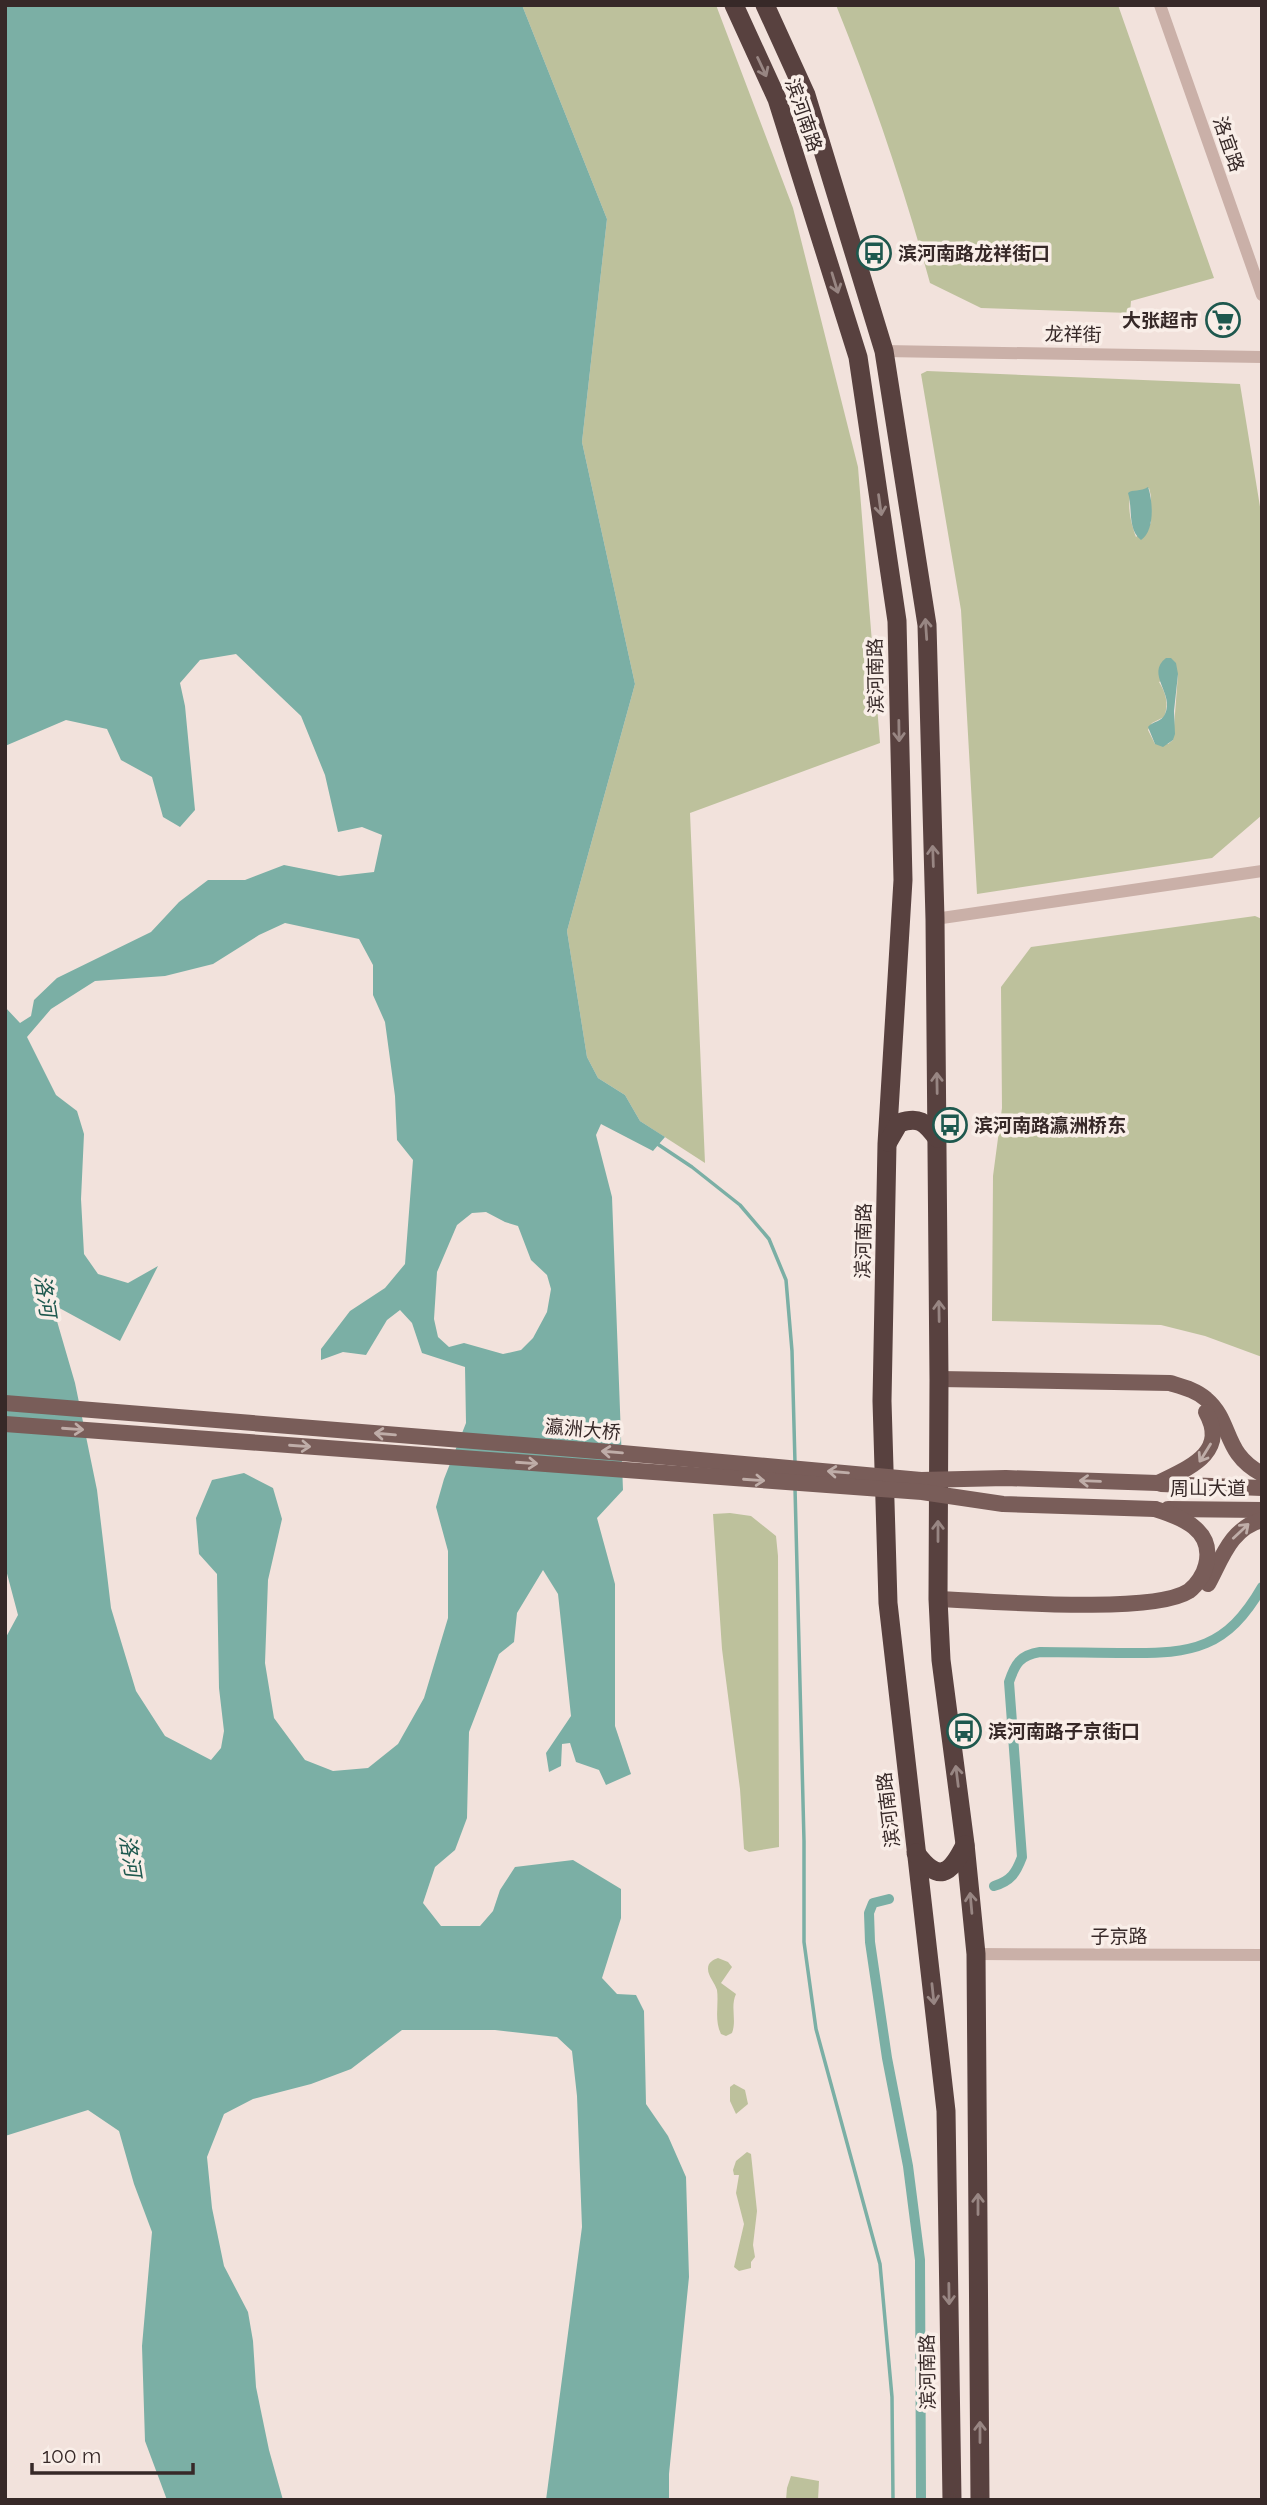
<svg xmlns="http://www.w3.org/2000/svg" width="1267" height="2505" viewBox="0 0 1267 2505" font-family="Raleway,'Noto Sans SC',sans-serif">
<rect width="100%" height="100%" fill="#f2e2dc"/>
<g fill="#bdc19c" fill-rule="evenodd">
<polygon points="522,5 716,5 793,208 858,467 880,743 690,813 705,1163 640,1121 625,1095 598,1078 587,1057 567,931 635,684 582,442 607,219"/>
<path d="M836,5H1118L1214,278L1131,301L1130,313L981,308L930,283C904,189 873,96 836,5Z"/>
<path d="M927,371L1240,384L1262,519V815L1212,858L977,894L961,610L921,374ZM1149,488L1151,496V523L1136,537C1131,523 1126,505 1132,491L1139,492ZM1178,674L1173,740L1168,744H1155L1148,730L1152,723L1164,717C1169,704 1166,693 1159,682Z"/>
<polygon points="1255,916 1262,919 1262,1357 1205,1336 1161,1325 992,1321 993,1176 1002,1108 1001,987 1031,947"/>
<polygon points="730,1513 751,1516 776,1536 778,1556 779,1847 749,1852 744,1849 740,1789 722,1649 713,1514"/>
<path d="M718,1958L728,1962L732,1967L721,1983L736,1994C730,2007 737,2020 732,2033L726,2036L721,2034C714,2020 719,2005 717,1990C715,1983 708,1976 708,1969C708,1962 713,1960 718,1958Z"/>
<polygon points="734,2084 745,2090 748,2104 736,2114 730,2101 730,2087"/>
<polygon points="747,2152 751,2154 757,2211 753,2245 755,2257 751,2262 751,2268 739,2271 734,2267 744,2224 736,2193 739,2175 734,2175 733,2170 736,2161"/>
<polygon points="791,2476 819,2481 818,2500 786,2500 787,2488"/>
</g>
<g fill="#7bafa5" fill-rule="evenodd">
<path d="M5,5H522L607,219L582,442L635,684L567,931L587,1057L598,1078L625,1095L640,1121L665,1137L653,1151L601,1124L596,1135L612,1197L623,1490L597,1518L615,1584V1726L631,1774L606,1785L599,1770L576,1762L570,1743L562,1744L561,1766L549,1772L546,1753L571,1716L558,1594L543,1570L517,1613L514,1642L499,1654L469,1732L467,1818L455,1850L435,1867L423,1903L441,1926H480L493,1911L500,1890L515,1867L573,1860L621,1889V1918L602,1978L617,1994L636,1995L644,2011L646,2104L668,2136L686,2177L689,2277L669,2474V2500H546L582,2227L577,2096L572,2051L557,2037L495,2030H402L351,2069L311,2084L253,2099L224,2114L207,2157L212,2208L224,2266L248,2312L253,2341L256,2387L269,2450L283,2500H167L145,2441L142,2346L152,2232L134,2184L119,2131L88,2110L5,2136V1639L18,1615L5,1566V1007L20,1023L31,1016L34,1000L57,978L151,932L179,902L208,880H245L284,865L339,876L374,872L382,835L362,827L338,832L325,775L301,716L236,654L200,660L180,683L185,706L195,810L180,827L163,817L152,777L121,760L107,729L66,720L5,746ZM285,923L359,939L373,965V995L385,1022L395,1096L397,1140L413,1160L405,1264L385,1288L350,1311L321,1349V1360L343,1352L366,1355L387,1320L400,1310L412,1323L422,1353L465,1367L466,1423L444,1479L436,1507L448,1551V1618L424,1698L398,1744L368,1768L333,1771L305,1760L274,1718L265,1663L268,1580L282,1519L273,1488L244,1473L212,1480L196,1518L199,1554L217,1574L219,1688L224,1731L221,1748L211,1760L165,1736L136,1691L111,1608L97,1490L75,1383L52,1304L120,1341L158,1266L128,1283L98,1274L84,1254L81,1199L84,1134L77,1111L56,1095L27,1037L51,1009L95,981L165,976L213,964L259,935ZM486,1212L505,1222L518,1226L531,1260L547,1275L551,1289L547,1312L533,1338L521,1350L503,1354L464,1343L449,1347L438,1337L434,1319L437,1272L457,1225L472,1213Z"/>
<path d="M1148,487C1153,501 1155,531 1141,540C1127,529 1133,508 1128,493C1132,489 1141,492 1148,487Z"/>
<path d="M1166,658H1171L1176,663L1178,674L1174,711L1175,734L1173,740L1163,747L1155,744L1148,727C1153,721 1162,722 1165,714C1175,694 1145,674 1166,658Z"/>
</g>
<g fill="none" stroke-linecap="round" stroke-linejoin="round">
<g stroke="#7bafa5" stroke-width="3.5">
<polyline points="656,1143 692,1167 740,1205 769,1239 786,1280 792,1351 795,1463"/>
<polyline points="795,1488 804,1841 804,1942 816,2029 880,2264 892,2397 893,2500"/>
</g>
<g stroke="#7bafa5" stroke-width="10">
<path d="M994,1886C1011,1881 1016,1873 1022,1857L1009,1682C1015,1664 1020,1655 1040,1652C1069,1652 1098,1653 1126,1653C1193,1654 1227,1648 1262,1587"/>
<polyline points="889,1899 873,1903 869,1913 870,1942 887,2058 908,2166 920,2260 921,2500"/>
</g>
<g stroke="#cab0a8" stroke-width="12">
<polyline points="1160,5 1262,295"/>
<polyline points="884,351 1262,357"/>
<polyline points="935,919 1262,871"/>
<polyline points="976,1954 1262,1955"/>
</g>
<g stroke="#795d59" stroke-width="16">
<path d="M939,1379L1170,1383C1183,1387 1196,1390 1206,1399C1233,1422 1222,1453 1262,1474"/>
<path d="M1158,1483C1188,1468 1229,1453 1206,1412"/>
<polyline points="1161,1484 1262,1488"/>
<polyline points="1168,1509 1262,1510"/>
<path d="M1208,1584C1222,1558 1231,1528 1262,1520"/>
<path d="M938,1599C988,1601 1152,1615 1189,1591C1197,1585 1204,1574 1206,1565C1215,1530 1181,1517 1155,1509"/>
</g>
<g stroke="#58413f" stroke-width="19">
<polyline points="734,5 777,99 858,357 897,621 903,880 887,1144 882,1401 888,1603 946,2111 952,2500"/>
<polyline points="765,5 806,95 884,351 927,625 935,919 939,1379 938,1599 941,1660 965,1844 976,1954 980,2500"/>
<path d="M888,1142L899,1123C919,1116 925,1122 937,1138"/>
<path d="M916,1853C938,1883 950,1875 965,1845"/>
</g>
<g stroke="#795d59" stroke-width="16">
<polyline points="5,1403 622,1453 921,1480 1006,1478 1158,1483"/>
<polyline points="5,1424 922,1492 1003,1504 1155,1509"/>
</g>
</g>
<defs><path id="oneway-shaft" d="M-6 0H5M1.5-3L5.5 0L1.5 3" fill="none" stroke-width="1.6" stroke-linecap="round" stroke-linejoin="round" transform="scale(1.75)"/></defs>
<g stroke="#988683">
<use href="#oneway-shaft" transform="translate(762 67) rotate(65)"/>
<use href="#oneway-shaft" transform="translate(835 283) rotate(73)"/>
<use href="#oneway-shaft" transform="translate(880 505) rotate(82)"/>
<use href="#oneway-shaft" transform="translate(926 629) rotate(-94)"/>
<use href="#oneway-shaft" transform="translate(899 731) rotate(89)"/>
<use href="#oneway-shaft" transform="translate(933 856) rotate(-92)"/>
<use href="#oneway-shaft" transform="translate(937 1083) rotate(-91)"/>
<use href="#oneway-shaft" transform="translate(939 1311) rotate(-91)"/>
<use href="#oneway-shaft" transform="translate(938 1531) rotate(-90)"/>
<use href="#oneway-shaft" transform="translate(957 1776) rotate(-97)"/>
<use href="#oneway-shaft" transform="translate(971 1903) rotate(-95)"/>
<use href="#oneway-shaft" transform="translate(933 1994) rotate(84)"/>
<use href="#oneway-shaft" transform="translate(978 2204) rotate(-90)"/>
<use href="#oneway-shaft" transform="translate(949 2294) rotate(89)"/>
<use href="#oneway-shaft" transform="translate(980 2432) rotate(-90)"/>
</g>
<g stroke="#bfada8">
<use href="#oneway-shaft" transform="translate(73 1429) rotate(4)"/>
<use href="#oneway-shaft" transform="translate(385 1434) rotate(-175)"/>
<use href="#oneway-shaft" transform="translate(300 1446) rotate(4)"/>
<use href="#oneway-shaft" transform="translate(612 1452) rotate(-175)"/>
<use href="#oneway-shaft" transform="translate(1205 1453) rotate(122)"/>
<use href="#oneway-shaft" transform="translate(527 1463) rotate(4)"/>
<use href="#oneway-shaft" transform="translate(838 1472) rotate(-175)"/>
<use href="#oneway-shaft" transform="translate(754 1480) rotate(4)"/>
<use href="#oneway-shaft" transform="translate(1090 1481) rotate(-178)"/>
<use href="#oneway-shaft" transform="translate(1241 1531) rotate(-43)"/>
</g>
<defs>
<g id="bus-ring" transform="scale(1.75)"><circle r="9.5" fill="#f9eee8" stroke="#1e584e" stroke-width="1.5"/><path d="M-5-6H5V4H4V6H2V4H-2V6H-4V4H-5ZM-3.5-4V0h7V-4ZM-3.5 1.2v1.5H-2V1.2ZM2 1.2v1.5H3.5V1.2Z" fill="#1e584e"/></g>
<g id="supermarket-ring" transform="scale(1.75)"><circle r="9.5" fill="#f9eee8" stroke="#1e584e" stroke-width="1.5"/><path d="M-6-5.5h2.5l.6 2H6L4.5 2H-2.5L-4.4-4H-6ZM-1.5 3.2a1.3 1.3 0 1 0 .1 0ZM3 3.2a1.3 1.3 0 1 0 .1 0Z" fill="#1e584e"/></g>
</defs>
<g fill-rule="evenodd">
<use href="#bus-ring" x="874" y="253"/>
<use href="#supermarket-ring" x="1223" y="320"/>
<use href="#bus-ring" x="950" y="1125"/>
<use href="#bus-ring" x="964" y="1731"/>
</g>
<g text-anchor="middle" stroke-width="7" stroke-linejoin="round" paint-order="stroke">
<g font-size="19" fill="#372928" stroke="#f9eee8">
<text transform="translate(804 115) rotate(71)" y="7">滨河南路</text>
<text transform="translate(1229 144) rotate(71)" y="7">洛宜路</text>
<text transform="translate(1073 334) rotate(1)" y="7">龙祥街</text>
<text transform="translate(875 676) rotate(-91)" y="7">滨河南路</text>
<text transform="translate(863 1241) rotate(-89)" y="7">滨河南路</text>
<text transform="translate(583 1429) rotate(5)" y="7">瀛洲大桥</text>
<text x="1208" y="1495">周山大道</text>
<text transform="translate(888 1810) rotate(-97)" y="7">滨河南路</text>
<text x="1119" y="1943">子京路</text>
<text transform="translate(927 2372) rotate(-91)" y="7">滨河南路</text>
</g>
<g font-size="19" font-weight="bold" fill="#372928" stroke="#f9eee8" text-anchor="start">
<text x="898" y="260">滨河南路龙祥街口</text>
<text x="1198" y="327" text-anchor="end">大张超市</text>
<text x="974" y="1132">滨河南路瀛洲桥东</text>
<text x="988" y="1738">滨河南路子京街口</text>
</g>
<g font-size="21" font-style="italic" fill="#1e584e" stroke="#f9eee8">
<text transform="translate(45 1296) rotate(81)" y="7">洛河</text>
<text transform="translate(130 1856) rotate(81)" y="7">洛河</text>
</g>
</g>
<rect width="1267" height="2505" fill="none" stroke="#372928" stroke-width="14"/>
<path d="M32 2463v10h161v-10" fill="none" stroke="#372928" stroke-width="3.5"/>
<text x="42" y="2463" font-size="21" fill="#372928" stroke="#f9eee8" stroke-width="5" paint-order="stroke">100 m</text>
</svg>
